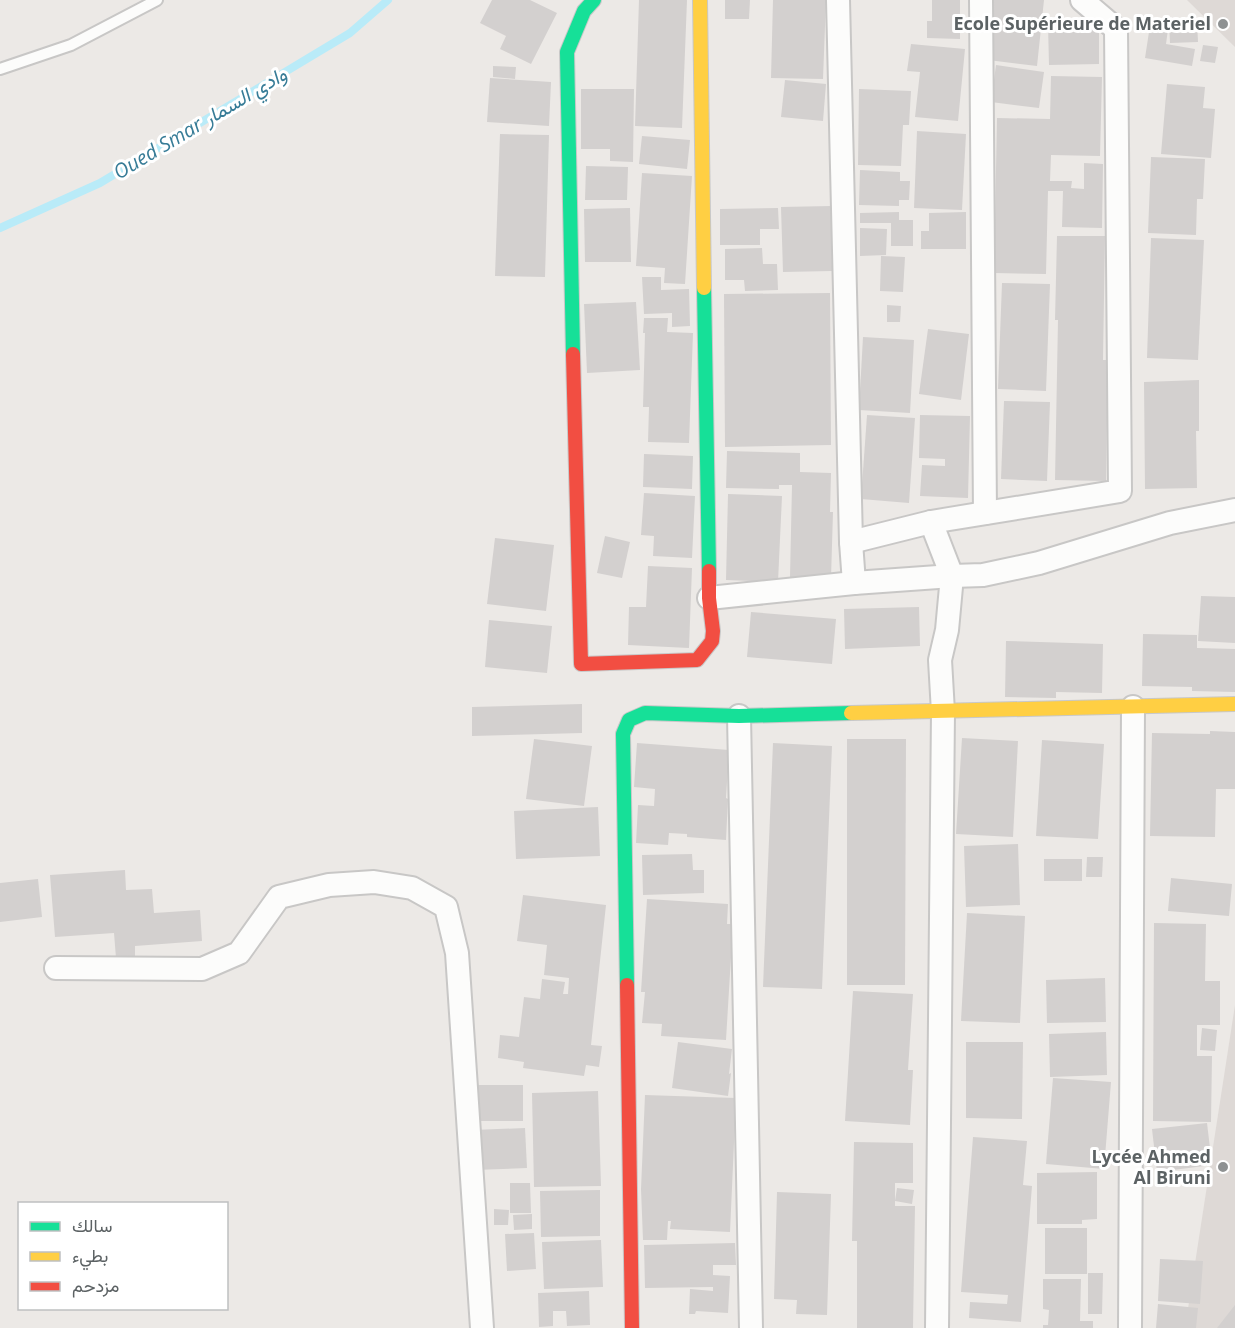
<svg xmlns="http://www.w3.org/2000/svg" width="1235" height="1328" viewBox="0 0 1235 1328" font-family="'Open Sans',Vazirmatn,sans-serif">
<rect width="100%" height="100%" fill="#ece9e6"/>
<g fill="#ded9d6">
<polygon points="1187,0 1235,0 1235,47"/>
<polygon points="1235,1005 1235,1328 1185,1328"/>
</g>
<g fill="none" stroke-linecap="round" stroke-linejoin="round">
<polyline stroke="#b9ebf8" stroke-width="8" points="0,228 100,183 350,33 388,0"/>
</g>
<g fill="#d3d0cf">
<polygon points="492,0 530,0 557,13 531,64 500,49 506,36 480,23"/>
<polygon points="639,0 687,0 682,128 635,126"/>
<polygon points="725,0 750,0 749,19 725,19"/>
<polygon points="773,0 826,0 823,79 771,78"/>
<polygon points="932,0 960,0 960,39 927,38 927,21 932,21"/>
<polygon points="994,0 1044,0 1037,66 988,60"/>
<polygon points="1151,19 1169,22 1166,44 1195,49 1192,66 1145,58"/>
<polygon points="1197,21 1198,42 1170,43 1169,22"/>
<polygon points="1099,23 1099,64 1049,65 1048,24"/>
<polygon points="911,44 965,49 958,121 915,117 920,72 907,71"/>
<polygon points="1203,45 1218,47 1215,63 1200,61"/>
<polygon points="996,65 1044,72 1039,108 991,102"/>
<polygon points="493,66 516,67 515,79 493,77"/>
<polygon points="1051,76 1102,77 1100,156 1051,155 1050,181 1072,181 1071,188 1084,189 1084,163 1103,164 1102,228 1062,227 1063,191 1048,191 1046,274 994,273 997,118 1050,119"/>
<polygon points="490,78 551,82 549,126 487,122"/>
<polygon points="785,80 826,84 823,121 781,117"/>
<polygon points="1167,84 1205,87 1203,108 1215,109 1211,158 1161,154"/>
<polygon points="581,89 634,89 633,162 610,161 610,149 581,149"/>
<polygon points="859,89 911,91 909,125 903,125 901,166 858,165"/>
<polygon points="917,131 966,134 962,210 914,208"/>
<polygon points="500,134 549,135 545,277 495,276"/>
<polygon points="642,136 690,140 687,169 639,164"/>
<polygon points="1151,157 1205,159 1203,199 1197,199 1196,235 1148,233"/>
<polygon points="586,166 628,167 627,200 585,200"/>
<polygon points="860,170 900,172 900,181 910,181 909,200 899,200 899,206 859,205"/>
<polygon points="642,173 692,176 685,284 664,283 665,268 636,266"/>
<polygon points="831,206 832,271 783,272 781,207"/>
<polygon points="630,208 631,262 585,262 584,209"/>
<polygon points="778,208 779,229 760,229 760,245 720,245 720,209"/>
<polygon points="899,212 899,220 913,220 913,246 891,246 891,223 860,223 860,213"/>
<polygon points="966,212 966,249 921,249 921,231 929,231 929,213"/>
<polygon points="860,228 887,229 886,255 860,256"/>
<polygon points="1057,236 1105,236 1103,360 1108,360 1106,481 1055,480 1058,320 1055,320"/>
<polygon points="1151,238 1204,240 1198,360 1147,358"/>
<polygon points="762,248 763,264 777,264 778,290 745,291 744,280 725,280 725,249"/>
<polygon points="881,256 905,257 903,292 880,291"/>
<polygon points="642,277 661,277 661,290 689,289 690,326 672,327 672,313 644,314"/>
<polygon points="1002,283 1050,284 1046,391 998,389"/>
<polygon points="830,293 831,445 725,447 724,294"/>
<polygon points="636,302 640,370 587,373 584,304"/>
<polygon points="887,305 901,306 900,322 887,322"/>
<polygon points="644,318 668,318 667,332 693,333 689,443 648,442 649,407 643,407 645,333 643,333"/>
<polygon points="928,329 969,334 961,400 919,394"/>
<polygon points="863,337 914,340 910,413 859,410"/>
<polygon points="1199,380 1199,431 1196,431 1197,488 1145,489 1144,382"/>
<polygon points="1004,401 1050,402 1047,481 1001,479"/>
<polygon points="867,415 915,418 909,503 861,499"/>
<polygon points="920,415 970,416 968,498 920,496 922,465 945,466 945,459 919,458"/>
<polygon points="727,451 800,453 800,472 831,473 830,512 833,512 831,578 790,577 792,485 779,485 779,489 726,488"/>
<polygon points="644,454 693,456 692,489 643,487"/>
<polygon points="644,493 695,496 692,558 653,556 654,536 641,535"/>
<polygon points="728,494 782,496 778,582 726,580"/>
<polygon points="605,536 630,542 622,578 597,573"/>
<polygon points="495,538 554,545 546,611 487,604"/>
<polygon points="648,566 692,568 689,648 628,645 629,607 646,607"/>
<polygon points="1201,596 1235,597 1235,643 1198,641"/>
<polygon points="919,607 920,646 845,649 844,609"/>
<polygon points="751,612 836,619 832,664 747,657"/>
<polygon points="489,620 552,626 547,673 485,667"/>
<polygon points="1143,634 1197,635 1197,648 1235,649 1235,692 1192,691 1192,687 1142,686"/>
<polygon points="1006,641 1103,644 1102,693 1056,692 1056,698 1005,697"/>
<polygon points="582,704 582,733 472,736 472,707"/>
<polygon points="1210,731 1235,732 1235,789 1216,789 1215,837 1150,836 1152,733 1210,734"/>
<polygon points="962,738 1018,741 1013,837 956,834"/>
<polygon points="534,739 592,746 584,806 526,799"/>
<polygon points="847,739 906,739 905,985 847,985"/>
<polygon points="1042,740 1104,744 1098,839 1036,836"/>
<polygon points="637,743 729,750 726,798 728,799 726,840 687,837 687,834 669,833 668,845 636,843 638,805 654,806 655,789 634,787"/>
<polygon points="773,743 832,746 822,989 763,987"/>
<polygon points="598,807 600,856 516,859 514,811"/>
<polygon points="1018,844 1020,905 966,907 964,846"/>
<polygon points="692,854 693,870 704,870 704,893 643,895 642,855"/>
<polygon points="1087,857 1103,857 1102,877 1086,877"/>
<rect x="1044" y="859" width="38" height="22"/>
<polygon points="125,870 126,890 152,889 154,913 200,910 202,941 135,946 135,957 116,958 114,933 55,937 50,875"/>
<polygon points="1171,878 1232,884 1229,916 1168,911"/>
<polygon points="38,879 42,917 0,922 0,883"/>
<polygon points="523,895 606,905 591,1045 602,1046 599,1067 586,1065 584,1076 523,1068 524,1062 498,1058 500,1035 519,1037 524,997 540,999 542,979 565,982 563,994 568,994 569,978 544,975 547,945 517,941"/>
<polygon points="647,899 728,904 727,924 733,924 726,1040 661,1036 662,1024 642,1023 645,992 641,992"/>
<polygon points="967,913 1025,916 1020,1023 961,1021"/>
<polygon points="1154,923 1206,924 1205,981 1220,981 1220,1025 1197,1025 1197,1056 1212,1056 1211,1122 1153,1121"/>
<polygon points="1105,978 1106,1022 1047,1023 1046,980"/>
<polygon points="853,991 913,994 908,1070 913,1070 910,1125 845,1121"/>
<polygon points="1202,1028 1217,1030 1215,1051 1200,1050"/>
<polygon points="1106,1032 1107,1075 1050,1077 1049,1034"/>
<polygon points="678,1042 732,1049 729,1074 731,1073 728,1096 672,1088"/>
<polygon points="966,1042 1023,1042 1022,1119 966,1118"/>
<polygon points="1053,1078 1111,1082 1104,1169 1046,1164"/>
<rect x="475" y="1085" width="48" height="36"/>
<polygon points="598,1091 601,1186 534,1187 532,1093"/>
<polygon points="645,1095 736,1098 730,1232 670,1229 671,1221 668,1221 667,1240 643,1240 641,1189"/>
<polygon points="1207,1123 1212,1165 1157,1172 1152,1129"/>
<polygon points="525,1128 527,1168 474,1170 473,1130"/>
<polygon points="973,1137 1027,1141 1023,1185 1032,1186 1021,1322 969,1318 970,1302 1007,1304 1008,1295 961,1292"/>
<polygon points="854,1142 913,1143 913,1183 895,1183 895,1206 915,1206 913,1328 857,1328 857,1241 852,1241"/>
<polygon points="1097,1172 1097,1219 1082,1220 1082,1224 1037,1224 1037,1173"/>
<polygon points="510,1183 530,1183 531,1213 510,1213"/>
<polygon points="897,1188 914,1190 912,1204 895,1201"/>
<polygon points="600,1190 600,1236 541,1237 540,1191"/>
<polygon points="777,1192 831,1194 827,1315 796,1314 797,1300 774,1299"/>
<polygon points="494,1209 509,1210 508,1225 494,1225"/>
<polygon points="532,1214 532,1229 514,1230 513,1215"/>
<rect x="1045" y="1228" width="42" height="46"/>
<polygon points="534,1233 536,1269 507,1271 505,1234"/>
<polygon points="601,1240 603,1287 544,1289 542,1242"/>
<polygon points="735,1243 736,1265 713,1265 713,1275 730,1276 728,1313 696,1311 695,1314 689,1314 690,1289 713,1291 713,1287 645,1288 644,1245"/>
<polygon points="1160,1259 1203,1261 1200,1304 1158,1301"/>
<polygon points="1088,1273 1103,1273 1102,1314 1088,1314"/>
<polygon points="1043,1279 1081,1279 1080,1321 1093,1321 1093,1328 1043,1328 1043,1325 1048,1325 1049,1310 1043,1309"/>
<polygon points="589,1291 590,1325 567,1326 566,1311 553,1311 553,1326 539,1327 538,1293"/>
<polygon points="1158,1304 1198,1308 1196,1328 1156,1328"/>
<polygon points="1235,1305 1235,1328 1217,1328"/>
</g>
<g fill="none" stroke-linecap="round" stroke-linejoin="round">
<g stroke="#c8c7c6" stroke-width="14">
<polyline id="lane" points="0,69 71,45 157,0"/>
</g>
<g stroke="#c8c7c6" stroke-width="26">
<g id="street">
<polyline points="838,0 851,542 854,583"/>
<polyline points="981,0 985,513"/>
<polyline points="931,522 952,576 947,630 940,660 943,712 937,1328"/>
<polyline points="851,542 931,522 1120,491 1116,29 1082,0"/>
<polyline points="709,598 854,583 952,576 983,575 1039,563 1170,523 1235,510"/>
<polyline points="739,716 751,1328"/>
<polyline points="56,968 202,969 239,953 279,897 329,885 374,882 412,888 446,907 457,953 482,1328"/>
<polyline points="1130,1328 1133,707"/>
</g>
</g>
<g stroke="#c8c8c8" stroke-width="16">
<g id="fast">
<polyline points="704,288 709,571"/>
<polyline points="573,354 567,52 584,11 594,0"/>
<polyline points="627,985 623,734 629,720 645,713 739,716 851,713"/>
</g>
</g>
<g stroke="#c8c8c8" stroke-width="16">
<g id="slow">
<polyline points="700,0 704,288"/>
<polyline points="851,713 1235,704"/>
</g>
</g>
<g stroke="#c8c8c8" stroke-width="16">
<g id="jam">
<polyline points="573,354 581,664 697,660 712,641 713,631 709,598 709,571"/>
<polyline points="627,985 632,1328"/>
</g>
</g>
<use href="#lane" stroke="#fcfcfb" stroke-width="10"/>
<use href="#street" stroke="#fcfcfb" stroke-width="22"/>
<use href="#fast" stroke="#16e098" stroke-width="14"/>
<use href="#slow" stroke="#ffcf43" stroke-width="14"/>
<use href="#jam" stroke="#f24e42" stroke-width="14"/>
</g>
<g fill="#8e9192" stroke="#fff" stroke-width="2">
<circle cx="1223" cy="24" r="6"/>
<circle cx="1223" cy="1167" r="6"/>
</g>
<g text-anchor="middle" stroke-width="6" stroke-linejoin="round" paint-order="stroke">
<g font-size="18" font-weight="bold" fill="#5c6264" stroke="#fff" text-anchor="end">
<text x="1211" y="30">Ecole Supérieure de Materiel</text>
<text x="1211" y="1163">Lycée Ahmed<tspan x="1211" dy="21">Al Biruni</tspan></text>
</g>
<g font-size="20" font-style="italic" fill="#377c97" stroke="#fff">
<text transform="translate(200 123) rotate(-31)" y="7">Oued Smar وادي السمار</text>
</g>
</g>
<rect x="18" y="1202" width="210" height="108" fill="#ffffff" stroke="#bec0c1" stroke-width="1.5"/>
<rect x="30" y="1222" width="30" height="9" fill="#16e098" stroke="#bec0c1" stroke-width="1.5"/>
<text x="72" y="1232" font-size="18" fill="#5c6264">سالك</text>
<rect x="30" y="1252" width="30" height="9" fill="#ffcf43" stroke="#bec0c1" stroke-width="1.5"/>
<text x="72" y="1262" font-size="18" fill="#5c6264">بطيء</text>
<rect x="30" y="1282" width="30" height="9" fill="#f24e42" stroke="#bec0c1" stroke-width="1.5"/>
<text x="72" y="1292" font-size="18" fill="#5c6264">مزدحم</text>
</svg>
